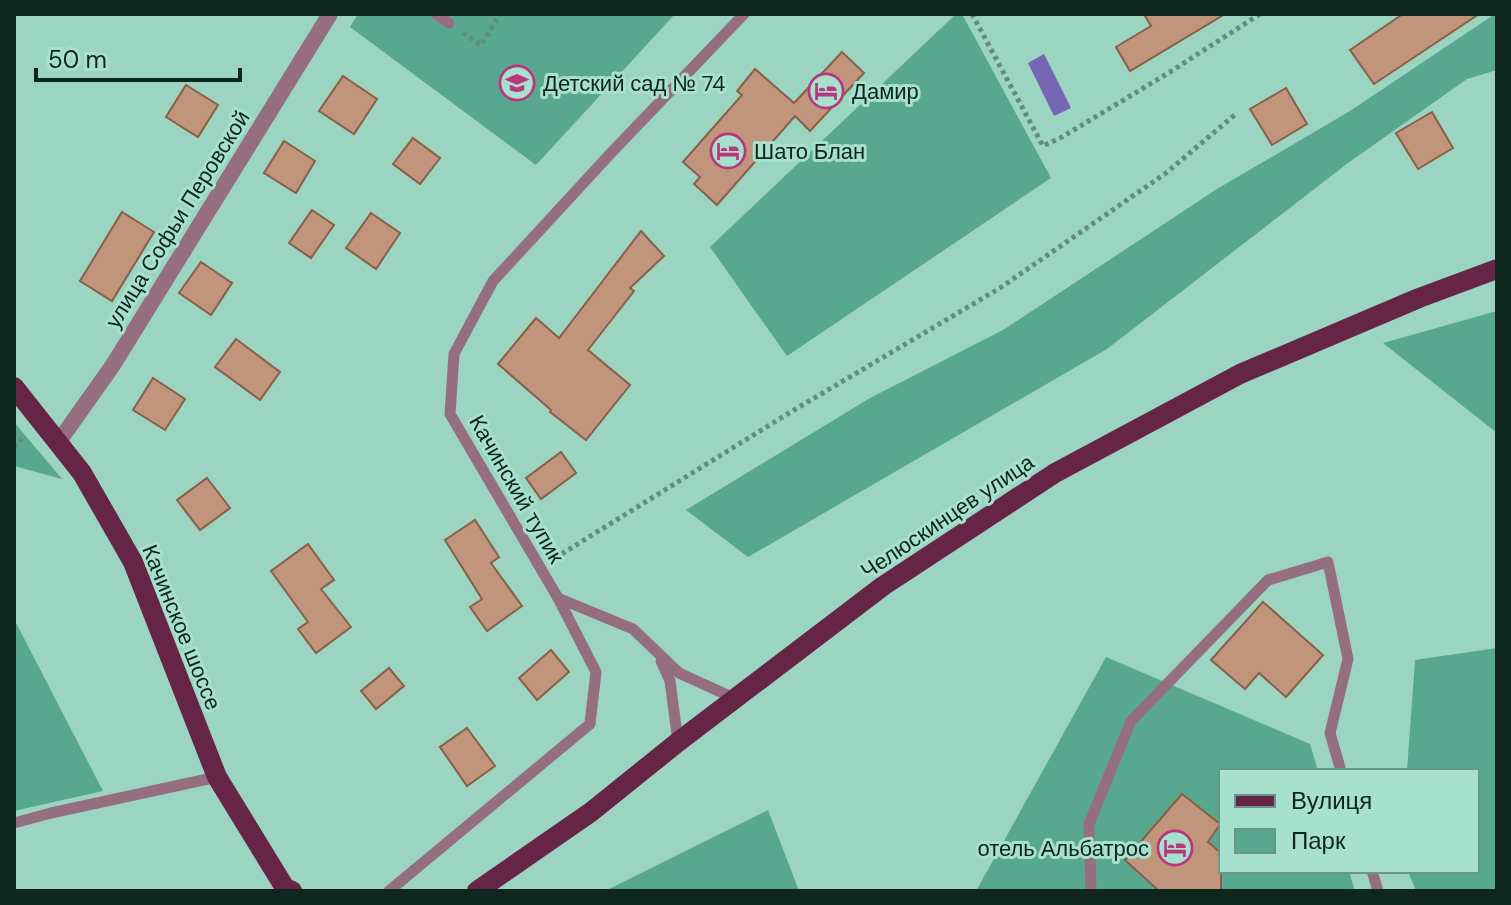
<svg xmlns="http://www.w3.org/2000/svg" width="1511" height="905" viewBox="0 0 1511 905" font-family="'DM Sans',sans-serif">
<rect width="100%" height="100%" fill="#9bd4c0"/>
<g fill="#58a88f">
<polygon points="358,14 675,14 536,165 350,27"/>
<polygon points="956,14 962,14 1051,178 787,356 710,247"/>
<polygon points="1495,14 1497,14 1497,70 1467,79 1348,163 1107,349 748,557 686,510 870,398 1003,330 1217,189 1350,111"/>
<polygon points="1497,311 1497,433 1383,343"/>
<polygon points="14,422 62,479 14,466"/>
<polygon points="14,619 103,791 14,811"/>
<polygon points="1497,648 1497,891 1416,891 1408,871 1477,871 1477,771 1407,771 1415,660"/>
<polygon points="1106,657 1310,744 1318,771 1221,771 1221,871 1349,871 1355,891 976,891"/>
<polygon points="768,810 799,891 605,891"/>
</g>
<polygon fill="#7667b5" points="1044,54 1071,108 1054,116 1028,63"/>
<g fill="#c1957b" stroke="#896047" stroke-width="2">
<polygon points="1144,14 1225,14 1130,71 1116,47 1151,26"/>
<polygon points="1403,14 1479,14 1374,84 1350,50"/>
<polygon points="842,52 864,73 810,131 795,116 717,205 694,184 700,177 683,162 742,95 737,91 755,69 794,103"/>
<polygon points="343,76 377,99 354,134 319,111"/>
<polygon points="186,85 218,105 198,137 166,117"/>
<polygon points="1286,88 1307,124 1272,145 1250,109"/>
<polygon points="1432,112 1453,148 1418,169 1396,133"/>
<polygon points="413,138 440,158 420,184 393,164"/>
<polygon points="284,141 315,161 296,193 264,173"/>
<polygon points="312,210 334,225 311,258 289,243"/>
<polygon points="122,212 154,232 112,301 80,281"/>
<polygon points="371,213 400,233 376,269 346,248"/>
<polygon points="641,231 664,256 630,288 634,291 588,350 630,385 586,440 550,412 551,410 498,364 536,318 559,338"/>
<polygon points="201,262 232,283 211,315 179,293"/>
<polygon points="236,339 280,372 260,400 215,367"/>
<polygon points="153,378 185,399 165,430 133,410"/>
<polygon points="561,452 576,473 541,499 526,478"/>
<polygon points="207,478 230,508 200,530 177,500"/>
<polygon points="475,520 499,557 491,563 522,606 487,631 470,607 482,599 445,540"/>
<polygon points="308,544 334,580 321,589 351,627 316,653 298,629 308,622 271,571"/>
<polygon points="1263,602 1323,655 1286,697 1259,673 1245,689 1211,660"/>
<polygon points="551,650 569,672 537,700 519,678"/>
<polygon points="389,668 404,686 376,709 361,691"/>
<polygon points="467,728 495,766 467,786 440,747"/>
<polygon points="1182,794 1220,824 1208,842 1221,853 1221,891 1159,891 1125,860"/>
</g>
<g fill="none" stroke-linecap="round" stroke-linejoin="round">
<g stroke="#628d7e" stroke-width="5" stroke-dasharray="4 4" stroke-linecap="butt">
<polyline points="972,14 1043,146 1062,137 1170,72 1260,14"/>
<polyline points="463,33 481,45 500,14"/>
<polyline points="14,447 24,436"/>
<polyline points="555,558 789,413 1000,288 1166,173 1237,113"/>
</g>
<g stroke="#956f7f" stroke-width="11">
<polyline points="436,14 449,23"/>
<polyline points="558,598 633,629 679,673 736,699"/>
<polyline points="661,661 670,681 678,742"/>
<polyline points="14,823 51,813 217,777"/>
<polyline points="1372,871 1378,891"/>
<polyline points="389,891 590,724 596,672 558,598 450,414 454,354 493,281 611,153 744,14"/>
<polyline points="1091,891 1089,824 1131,721 1268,580 1328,562 1348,659 1330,733 1341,771"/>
</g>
<polyline stroke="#956f7f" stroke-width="16" points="57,444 113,365 330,14"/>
<g stroke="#662546" stroke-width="20">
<polyline points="14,387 82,473 133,562 217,777 285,888 292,891"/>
<polyline points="477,891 591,812 678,742 883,586 1055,473 1240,374 1419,298 1497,269"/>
</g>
</g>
<defs>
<g id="school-ring" transform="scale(1.8)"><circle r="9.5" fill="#a7e1cd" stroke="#b9367d" stroke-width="1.5"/><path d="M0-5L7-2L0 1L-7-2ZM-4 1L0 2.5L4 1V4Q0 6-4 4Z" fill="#b9367d"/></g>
<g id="hotel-ring" transform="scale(1.8)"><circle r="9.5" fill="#a7e1cd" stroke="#b9367d" stroke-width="1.5"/><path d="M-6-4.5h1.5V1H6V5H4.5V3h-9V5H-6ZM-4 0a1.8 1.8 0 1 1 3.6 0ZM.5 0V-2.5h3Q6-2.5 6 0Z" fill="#b9367d"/></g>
</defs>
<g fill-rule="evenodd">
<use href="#school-ring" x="517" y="83"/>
<use href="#hotel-ring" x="826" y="91"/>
<use href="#hotel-ring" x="728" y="151"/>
<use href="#hotel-ring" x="1175" y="848"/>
</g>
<g text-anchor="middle" stroke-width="6" stroke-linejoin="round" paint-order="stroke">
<g font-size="22" fill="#0f261e" stroke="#a7e1cd" text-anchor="start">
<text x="543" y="91">Детский сад № 74</text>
<text x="852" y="99">Дамир</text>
<text x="754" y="159">Шато Блан</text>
<text x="1149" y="856" text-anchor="end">отель Альбатрос</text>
</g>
<g font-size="22" fill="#0f261e" stroke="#a7e1cd">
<text transform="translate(177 219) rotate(-58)" y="8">улица Софьи Перовской</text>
<text transform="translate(517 489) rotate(60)" y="8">Качинский тупик</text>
<text transform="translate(947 516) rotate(-34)" y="8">Челюскинцев улица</text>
<text transform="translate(182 627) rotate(68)" y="8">Качинское шоссе</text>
</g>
</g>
<rect width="1511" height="905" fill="none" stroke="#0f261e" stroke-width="32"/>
<rect x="1219" y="769" width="260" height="104" fill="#a7e1cd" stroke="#6a9687" stroke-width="2"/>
<rect x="1235" y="795" width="40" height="12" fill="#662546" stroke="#6a9687" stroke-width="2"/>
<text x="1291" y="809" font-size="24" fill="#0f261e">Вулиця</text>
<rect x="1235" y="829" width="40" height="24" fill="#58a88f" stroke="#6a9687" stroke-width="2"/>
<text x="1291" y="849" font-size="24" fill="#0f261e">Парк</text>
<path d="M36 68v12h204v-12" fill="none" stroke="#0f261e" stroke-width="4"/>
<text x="48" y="68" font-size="24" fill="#0f261e" stroke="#a7e1cd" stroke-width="6" paint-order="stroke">50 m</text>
</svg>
